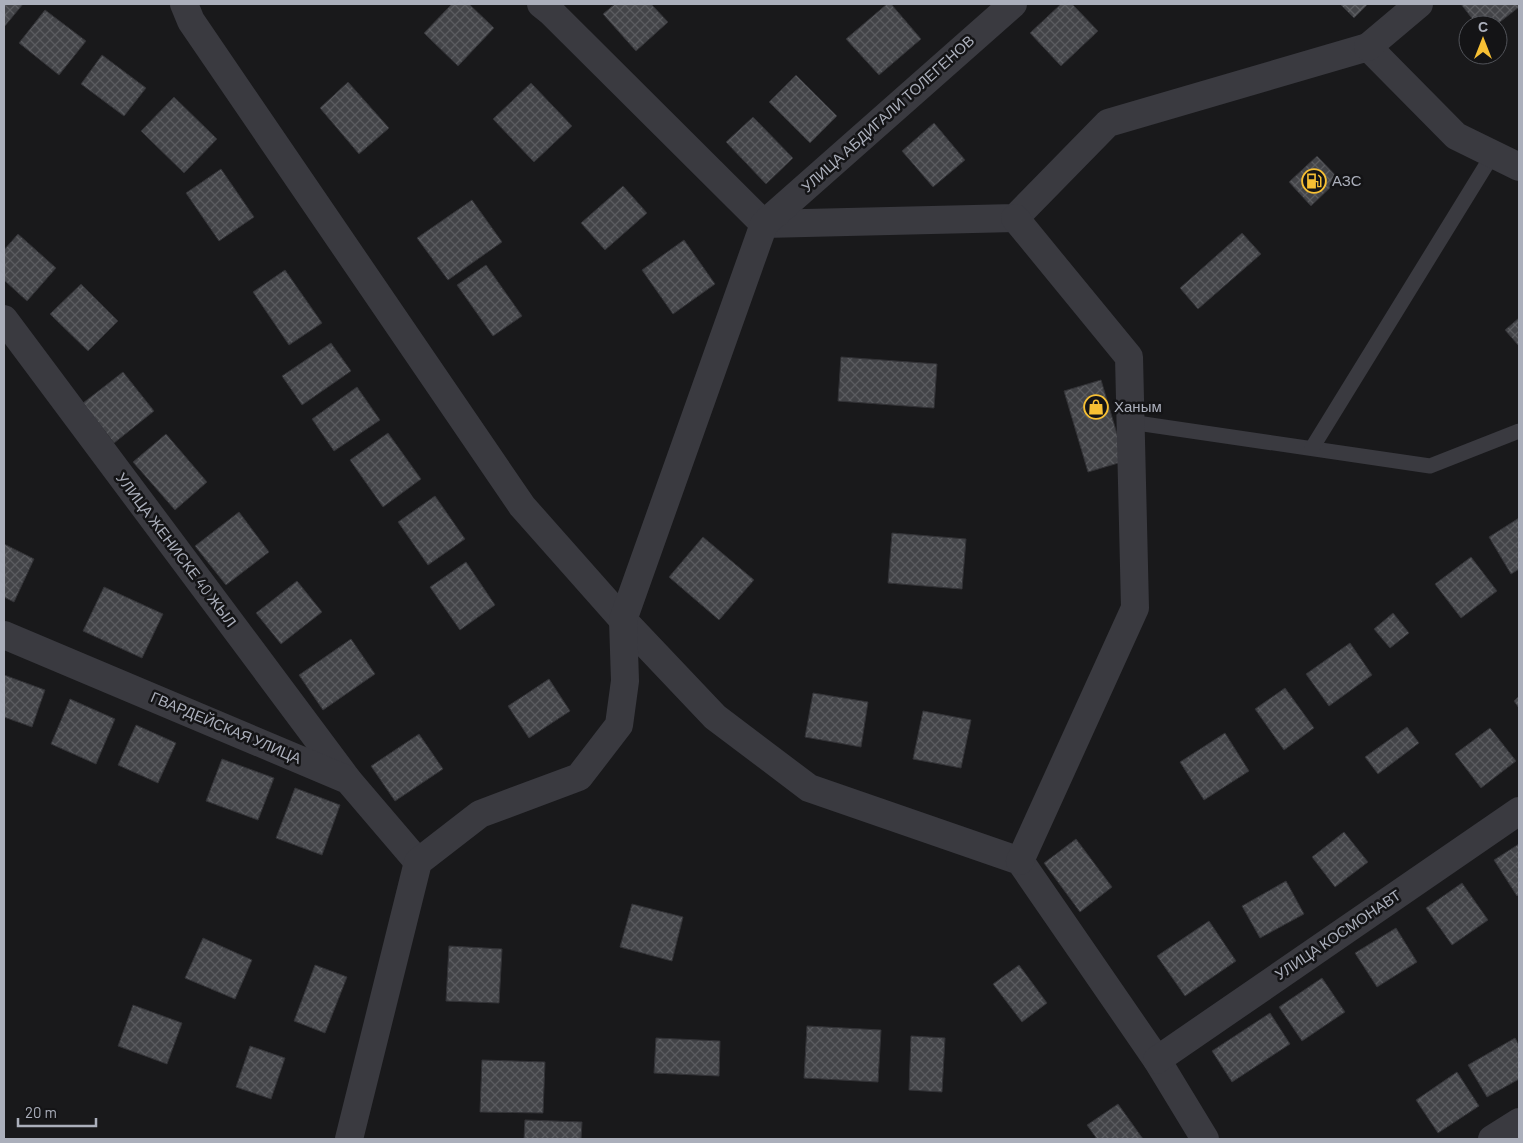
<svg xmlns="http://www.w3.org/2000/svg" width="1523" height="1143" viewBox="0 0 1523 1143" font-family="Barlow,sans-serif">
<defs>
<pattern id="building-cross-hatch" width="8" height="8" patternUnits="userSpaceOnUse" patternTransform="scale(1.25)"><rect width="8" height="8" fill="#434448"/><path d="M0 0l8 8M0 8l8-8" fill="none" stroke="#5b5c60"/></pattern>
</defs>
<rect width="100%" height="100%" fill="#19191b"/>
<g fill="url(#building-cross-hatch)" stroke="#333337">
<polygon points="4,4 23,4 4,27"/>
<polygon points="452,4 469,4 494,28 458,66 424,33"/>
<polygon points="615,4 651,4 668,22 636,51 603,14"/>
<polygon points="887,4 891,4 921,39 879,75 846,39"/>
<polygon points="1061,4 1072,4 1098,31 1061,66 1030,33"/>
<polygon points="1340,4 1368,4 1354,18"/>
<polygon points="1461,4 1519,4 1519,7 1496,25 1477,25"/>
<polygon points="45,10 86,41 59,75 19,43"/>
<polygon points="102,55 146,88 124,116 81,84"/>
<polygon points="796,75 837,116 810,143 769,102"/>
<polygon points="348,82 389,128 359,154 320,108"/>
<polygon points="531,83 572,126 534,162 493,119"/>
<polygon points="174,97 217,139 184,173 141,131"/>
<polygon points="753,117 793,158 766,184 726,142"/>
<polygon points="934,123 965,160 933,187 902,151"/>
<polygon points="1317,156 1339,179 1311,206 1289,182"/>
<polygon points="221,169 254,217 219,241 186,193"/>
<polygon points="623,186 647,213 605,250 581,223"/>
<polygon points="472,200 502,242 448,280 417,238"/>
<polygon points="1242,233 1261,254 1198,309 1180,288"/>
<polygon points="18,234 56,268 27,301 4,280 4,250"/>
<polygon points="684,240 715,284 673,314 642,270"/>
<polygon points="486,265 522,316 493,336 457,285"/>
<polygon points="285,270 322,323 289,345 253,292"/>
<polygon points="81,284 118,321 88,351 50,314"/>
<polygon points="1519,318 1519,346 1505,330"/>
<polygon points="331,343 351,371 302,405 282,376"/>
<polygon points="841,357 937,364 934,408 838,401"/>
<polygon points="123,372 154,411 114,443 83,403"/>
<polygon points="1101,380 1125,461 1088,472 1064,391"/>
<polygon points="357,387 380,420 334,451 312,419"/>
<polygon points="388,433 421,479 383,507 350,460"/>
<polygon points="166,434 207,482 175,510 133,462"/>
<polygon points="435,496 465,539 428,565 398,522"/>
<polygon points="239,512 269,552 226,585 195,546"/>
<polygon points="1519,518 1519,569 1511,574 1489,537"/>
<polygon points="892,533 966,539 962,589 888,583"/>
<polygon points="703,537 754,580 719,620 669,577"/>
<polygon points="4,544 34,559 14,602 4,597"/>
<polygon points="1471,557 1497,591 1461,618 1435,584"/>
<polygon points="466,562 495,605 460,630 430,587"/>
<polygon points="297,581 322,612 281,644 256,613"/>
<polygon points="104,587 163,614 142,658 83,631"/>
<polygon points="1393,613 1409,633 1390,648 1374,629"/>
<polygon points="351,639 375,674 323,710 299,675"/>
<polygon points="1350,643 1372,675 1329,706 1306,674"/>
<polygon points="4,675 45,690 32,727 4,717"/>
<polygon points="549,679 570,711 529,738 508,706"/>
<polygon points="1285,688 1314,728 1284,750 1255,709"/>
<polygon points="813,693 868,702 861,747 805,737"/>
<polygon points="1519,696 1519,708 1514,701"/>
<polygon points="70,699 115,719 96,764 51,744"/>
<polygon points="923,711 971,720 961,768 913,759"/>
<polygon points="136,725 176,743 158,783 118,765"/>
<polygon points="1407,727 1419,743 1378,774 1365,757"/>
<polygon points="1490,728 1516,761 1481,788 1455,754"/>
<polygon points="1225,733 1249,771 1204,800 1180,762"/>
<polygon points="419,734 443,769 395,801 371,766"/>
<polygon points="222,759 274,778 258,820 206,801"/>
<polygon points="295,788 340,805 322,855 276,838"/>
<polygon points="1344,832 1368,862 1335,887 1312,857"/>
<polygon points="1076,839 1112,887 1080,912 1044,863"/>
<polygon points="1519,844 1519,894 1517,896 1494,860"/>
<polygon points="1286,881 1304,914 1260,938 1242,906"/>
<polygon points="1462,883 1488,920 1452,945 1426,908"/>
<polygon points="632,904 683,917 672,961 620,947"/>
<polygon points="1209,921 1236,961 1185,996 1157,956"/>
<polygon points="1396,928 1417,962 1377,987 1355,953"/>
<polygon points="203,938 252,960 235,999 185,978"/>
<polygon points="449,946 502,949 499,1003 446,1001"/>
<polygon points="315,965 347,977 325,1033 294,1021"/>
<polygon points="1019,965 1047,1003 1022,1022 993,984"/>
<polygon points="1322,978 1345,1012 1302,1041 1279,1007"/>
<polygon points="133,1005 182,1023 167,1064 118,1046"/>
<polygon points="1270,1013 1290,1044 1232,1082 1212,1051"/>
<polygon points="807,1026 881,1030 878,1082 804,1078"/>
<polygon points="911,1036 945,1038 942,1092 909,1090"/>
<polygon points="656,1038 720,1041 719,1076 654,1073"/>
<polygon points="1515,1038 1519,1045 1519,1079 1487,1097 1468,1065"/>
<polygon points="250,1046 285,1058 271,1099 236,1087"/>
<polygon points="482,1060 545,1062 543,1113 480,1112"/>
<polygon points="1457,1072 1479,1106 1438,1133 1416,1100"/>
<polygon points="1118,1104 1143,1139 1097,1139 1087,1125"/>
<polygon points="525,1120 582,1122 581,1139 524,1139"/>
</g>
<g fill="none" stroke-linecap="round" stroke-linejoin="round">
<g stroke="#3a3a40" stroke-width="15">
<polyline points="1130,422 1430,466 1519,431"/>
<polyline points="1312,448 1493,154"/>
</g>
<g stroke="#3a3a40" stroke-width="28">
<polyline points="184,4 191,21 522,506 623,620 715,717 809,788 1020,861 1157,1060 1205,1139"/>
<polyline points="541,4 551,12 764,224 1015,218 1108,123 1368,47 1456,136 1519,167"/>
<polyline points="1368,47 1419,4"/>
<polyline points="1015,218 1129,357 1135,608 1020,861"/>
<polyline points="4,319 348,780"/>
<polyline points="4,635 348,780 418,862"/>
<polyline points="1157,1060 1519,811"/>
<polyline points="349,1139 418,862 480,814 579,777 619,725 625,681 623,620 764,224 1013,4"/>
<polyline points="1492,1139 1519,1122"/>
</g>
</g>
<defs>
<g id="fuel-ring" transform="scale(1.25)"><circle r="9.5" fill="#141416" stroke="#f7c034" stroke-width="1.5"/><path d="M-5.5-6h7V0h2V4h1.3V-2.5L3-4.5l.8-.8L6-3V5H2.5V1h-1V6h-7ZM-4.2-4.7v3.2H.2V-4.7Z" fill="#f7c034"/></g>
<g id="shop-ring" transform="scale(1.25)"><circle r="9.5" fill="#141416" stroke="#f7c034" stroke-width="1.5"/><path d="M-5-2.5h2.3a2.7 3.5 0 0 1 5.4 0H5L5.5 6h-11ZM-1.5-2.5h3a1.5 2.3 0 0 0-3 0Z" fill="#f7c034"/></g>
</defs>
<g fill-rule="evenodd">
<use href="#fuel-ring" x="1314" y="181"/>
<use href="#shop-ring" x="1096" y="407"/>
</g>
<g text-anchor="middle" stroke-width="5" stroke-linejoin="round" paint-order="stroke">
<g font-size="15" fill="#abafbb" stroke="#141416">
<text transform="translate(888 114) rotate(-42)" y="5">УЛИЦА АБДИГАЛИ ТОЛЕГЕНОВ</text>
<text transform="translate(176 550) rotate(53)" y="5">УЛИЦА ЖЕНИСКЕ 40 ЖЫЛ</text>
<text transform="translate(226 728) rotate(23)" y="5">ГВАРДЕЙСКАЯ УЛИЦА</text>
<text transform="translate(1338 935) rotate(-34)" y="5">УЛИЦА КОСМОНАВТ</text>
</g>
<g font-size="15" fill="#abafbb" stroke="#141416" text-anchor="start">
<text x="1332" y="186">АЗС</text>
<text x="1114" y="412">Ханым</text>
</g>
</g>
<rect width="1523" height="1143" fill="none" stroke="#abafbb" stroke-width="10"/>
<g transform="translate(1483 40)"><circle r="24" fill="#141416" stroke="#505258"/>
<path d="M0-4L9 19L0 12L-9 19Z" fill="#f7c034"/>
<text y="-8" font-size="14" font-weight="bold" text-anchor="middle" fill="#abafbb">С</text>
</g>
<path d="M18 1118v8h78v-8" fill="none" stroke="#abafbb" stroke-width="2.5"/>
<text x="25" y="1118" font-size="15" fill="#abafbb" stroke="#141416" stroke-width="4" paint-order="stroke">20 m</text>
</svg>
